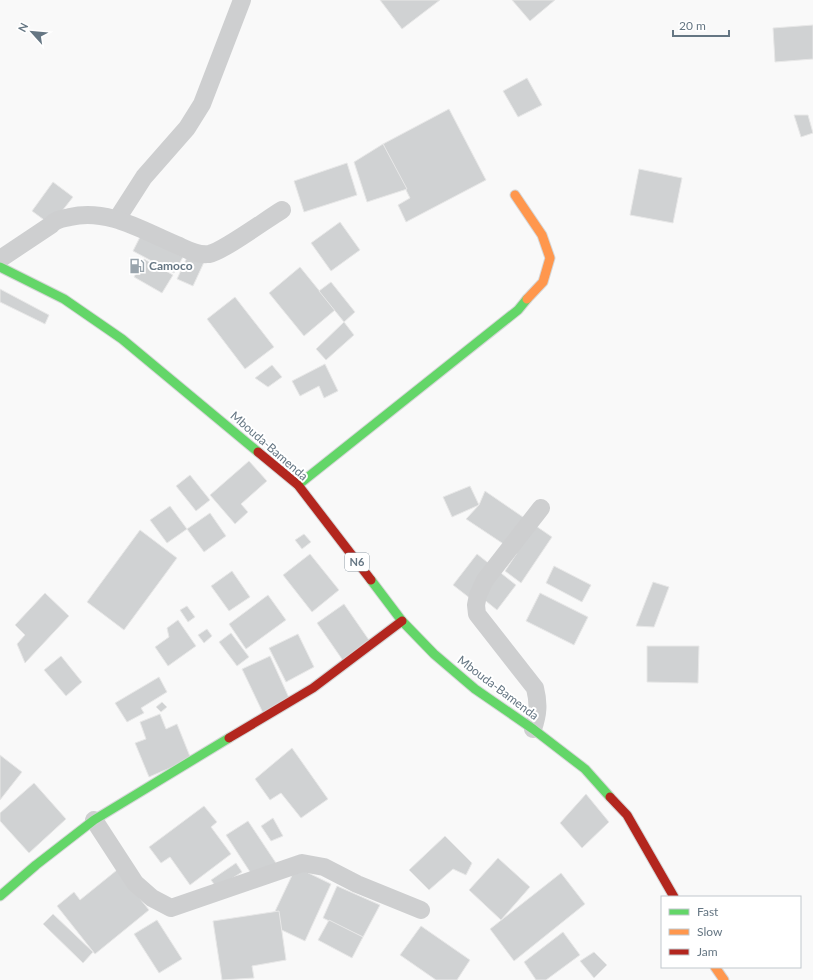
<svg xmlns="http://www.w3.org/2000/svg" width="813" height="980" viewBox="0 0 813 980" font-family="Lato,sans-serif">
<rect width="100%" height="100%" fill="#f9f9f9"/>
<g fill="#d0d2d3" stroke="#e8e8e8">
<polygon points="380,0 440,0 402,29"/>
<polygon points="512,0 555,0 530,21"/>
<polygon points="813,25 813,59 775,62 773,28"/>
<polygon points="527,78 542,105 518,117 503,91"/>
<polygon points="449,109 486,180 406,222 398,205 410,198 383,144"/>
<polygon points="794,115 808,115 813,133 801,137"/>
<polygon points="383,144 407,189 367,202 354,162"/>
<polygon points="347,163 357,195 304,212 294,181"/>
<polygon points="639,169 682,178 673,223 630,215"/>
<polygon points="53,182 73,197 51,225 32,211"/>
<polygon points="340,222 360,250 331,271 311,243"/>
<polygon points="141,235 183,257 174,273 133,251"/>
<polygon points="189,253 205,260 193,286 177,279"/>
<polygon points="144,259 173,275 162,293 134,277"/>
<polygon points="300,267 335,310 304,336 269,293"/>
<polygon points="331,282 355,312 344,322 319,291"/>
<polygon points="0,289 49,315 45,324 0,302"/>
<polygon points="235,297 274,347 245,369 207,319"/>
<polygon points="344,322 354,335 326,360 316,349"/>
<polygon points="325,364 338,391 324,398 319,386 300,396 292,381"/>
<polygon points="272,365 282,377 268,387 255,378"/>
<polygon points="249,461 267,481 241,504 248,512 235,524 210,495"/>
<polygon points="190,475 210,500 196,511 176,486"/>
<polygon points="470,486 479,505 452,517 443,497"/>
<polygon points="485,491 552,537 521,583 505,571 517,553 466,519 479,505"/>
<polygon points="170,506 187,529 167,543 150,520"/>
<polygon points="210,513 226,536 204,552 187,529"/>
<polygon points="140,530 177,558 124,630 87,602"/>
<polygon points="304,534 311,542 302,549 295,540"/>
<polygon points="310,554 339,590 312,612 283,575"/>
<polygon points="477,554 516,585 497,610 476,593 471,599 453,585"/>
<polygon points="554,566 591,585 582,602 546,583"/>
<polygon points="232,571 250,597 229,611 211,586"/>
<polygon points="653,582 669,587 654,627 636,626"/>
<polygon points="45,593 69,616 25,663 17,644 25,635 15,625"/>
<polygon points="540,593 588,617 574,645 526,621"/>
<polygon points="268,595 286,620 246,649 229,624"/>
<polygon points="344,604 371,643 344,662 317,623"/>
<polygon points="187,606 195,617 188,622 180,610"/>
<polygon points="178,620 196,646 168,666 155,647 169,637 167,628"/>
<polygon points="207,629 212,636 204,643 198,635"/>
<polygon points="231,633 249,657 237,666 219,642"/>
<polygon points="298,634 314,667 286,682 269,648"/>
<polygon points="647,646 699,646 698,683 647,682"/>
<polygon points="61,656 82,682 66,696 44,670"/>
<polygon points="270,656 290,700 263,713 242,669"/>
<polygon points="159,677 167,692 141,708 144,713 127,722 115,703"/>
<polygon points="162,702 167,707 161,712 156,707"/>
<polygon points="160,714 166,729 177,724 191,759 149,777 135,743 146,739 140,722"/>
<polygon points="292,748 328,799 301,818 281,793 270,800 255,779"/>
<polygon points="0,755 22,772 0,800"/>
<polygon points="34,783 66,819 29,853 0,821 0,813"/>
<polygon points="586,794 609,822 582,848 560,823"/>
<polygon points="204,806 217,822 211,827 231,854 190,885 170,857 161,863 149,847"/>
<polygon points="273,818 283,836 271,841 261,826"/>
<polygon points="248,821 276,863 254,878 226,835"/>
<polygon points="445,836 472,863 466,875 453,869 429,890 409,870"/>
<polygon points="498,858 530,887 501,920 469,890"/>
<polygon points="236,863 242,872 217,888 211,880"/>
<polygon points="296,867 331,884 305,941 269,924"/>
<polygon points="117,870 149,910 95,954 57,906 74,892 80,900"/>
<polygon points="561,873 585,904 514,961 490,929"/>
<polygon points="337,886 380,905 363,937 323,918"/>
<polygon points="279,911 286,960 252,966 254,978 222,980 213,921"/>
<polygon points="53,914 93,952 83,963 43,924"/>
<polygon points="157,920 182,959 159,973 134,934"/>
<polygon points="329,920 363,937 352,958 318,940"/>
<polygon points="421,926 470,960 457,980 436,980 400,955"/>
<polygon points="563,932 580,955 546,980 536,980 524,962"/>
<polygon points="594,952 607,965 594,978 580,961"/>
</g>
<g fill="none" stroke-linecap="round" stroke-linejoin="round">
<g stroke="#d5d6d7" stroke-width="11">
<g id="fast">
<polyline points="0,267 64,299 122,339 258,452"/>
<polyline points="298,485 518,310 527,299"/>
<polyline points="371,580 402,621 434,654 475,689 533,729 585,769 610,797"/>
<polyline points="0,896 36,865 94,820 229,738"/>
</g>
</g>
<g stroke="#d5d6d7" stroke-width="11">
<g id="slow">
<polyline points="515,195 542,235 550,258 543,282 527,299"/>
<polyline points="715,967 724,980"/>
</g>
</g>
<g stroke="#d5d6d7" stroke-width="11">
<g id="jam">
<polyline points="258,452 298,485 371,580"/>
<polyline points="229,738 313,688 402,621"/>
<polyline points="610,797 627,815 674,897"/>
</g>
</g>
<g stroke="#cecfd0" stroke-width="18">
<polyline points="117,219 144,177 187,128 202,104 242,0"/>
<path d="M0,259L51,225C56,219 62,219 70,217C108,208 143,231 177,245C186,249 198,256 209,254C222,252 267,219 282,210"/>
<path d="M533,729C538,714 539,704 535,688L477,614L476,605L478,595L485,580L541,508"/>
<polyline points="94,820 135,883 152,898 171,908 302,863 324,867 357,884 421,910"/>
</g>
<use href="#fast" stroke="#63d668" stroke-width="9"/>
<use href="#slow" stroke="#ff974d" stroke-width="9"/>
<use href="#jam" stroke="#b3261e" stroke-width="9"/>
</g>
<defs>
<g id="fuel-bare" transform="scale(1.2)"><path d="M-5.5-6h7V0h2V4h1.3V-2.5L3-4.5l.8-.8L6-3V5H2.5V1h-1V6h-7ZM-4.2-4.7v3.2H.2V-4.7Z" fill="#99a4ac" stroke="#fff" stroke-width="2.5" paint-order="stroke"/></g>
</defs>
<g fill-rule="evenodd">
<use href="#fuel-bare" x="137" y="266"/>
</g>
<g text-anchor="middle" stroke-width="4" stroke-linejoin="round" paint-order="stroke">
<rect fill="#fff" stroke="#939fa8" stroke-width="1" x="345" y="553" width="24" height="18" rx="3"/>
<g font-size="11" font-weight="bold" fill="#657683">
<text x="357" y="566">N6</text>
</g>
<g font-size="12" font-weight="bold" fill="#657683" stroke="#fff" text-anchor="start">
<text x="149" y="270">Camoco</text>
</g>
<g font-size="12" fill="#657683" stroke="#fff">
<text transform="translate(269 446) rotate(41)" y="4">Mbouda-Bamenda</text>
<text transform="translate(498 688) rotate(37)" y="4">Mbouda-Bamenda</text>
</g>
</g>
<rect x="661" y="896" width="140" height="72" fill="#ffffff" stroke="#c1c8cd"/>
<rect x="669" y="909" width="20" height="6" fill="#63d668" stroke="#c1c8cd"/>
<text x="697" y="916" font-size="12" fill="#657683">Fast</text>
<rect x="669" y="929" width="20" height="6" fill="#ff974d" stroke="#c1c8cd"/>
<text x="697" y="936" font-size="12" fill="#657683">Slow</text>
<rect x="669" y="949" width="20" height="6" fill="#b3261e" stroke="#c1c8cd"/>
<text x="697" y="956" font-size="12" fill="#657683">Jam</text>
<g transform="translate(32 32) rotate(297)" stroke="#ffffff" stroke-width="3" paint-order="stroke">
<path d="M0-3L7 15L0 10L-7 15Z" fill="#657683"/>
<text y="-6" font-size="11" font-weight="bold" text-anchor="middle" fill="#657683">N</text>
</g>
<path d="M673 30v6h56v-6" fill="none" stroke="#657683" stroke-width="2"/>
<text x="679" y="30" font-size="12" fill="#657683" stroke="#ffffff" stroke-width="3" paint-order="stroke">20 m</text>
</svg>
